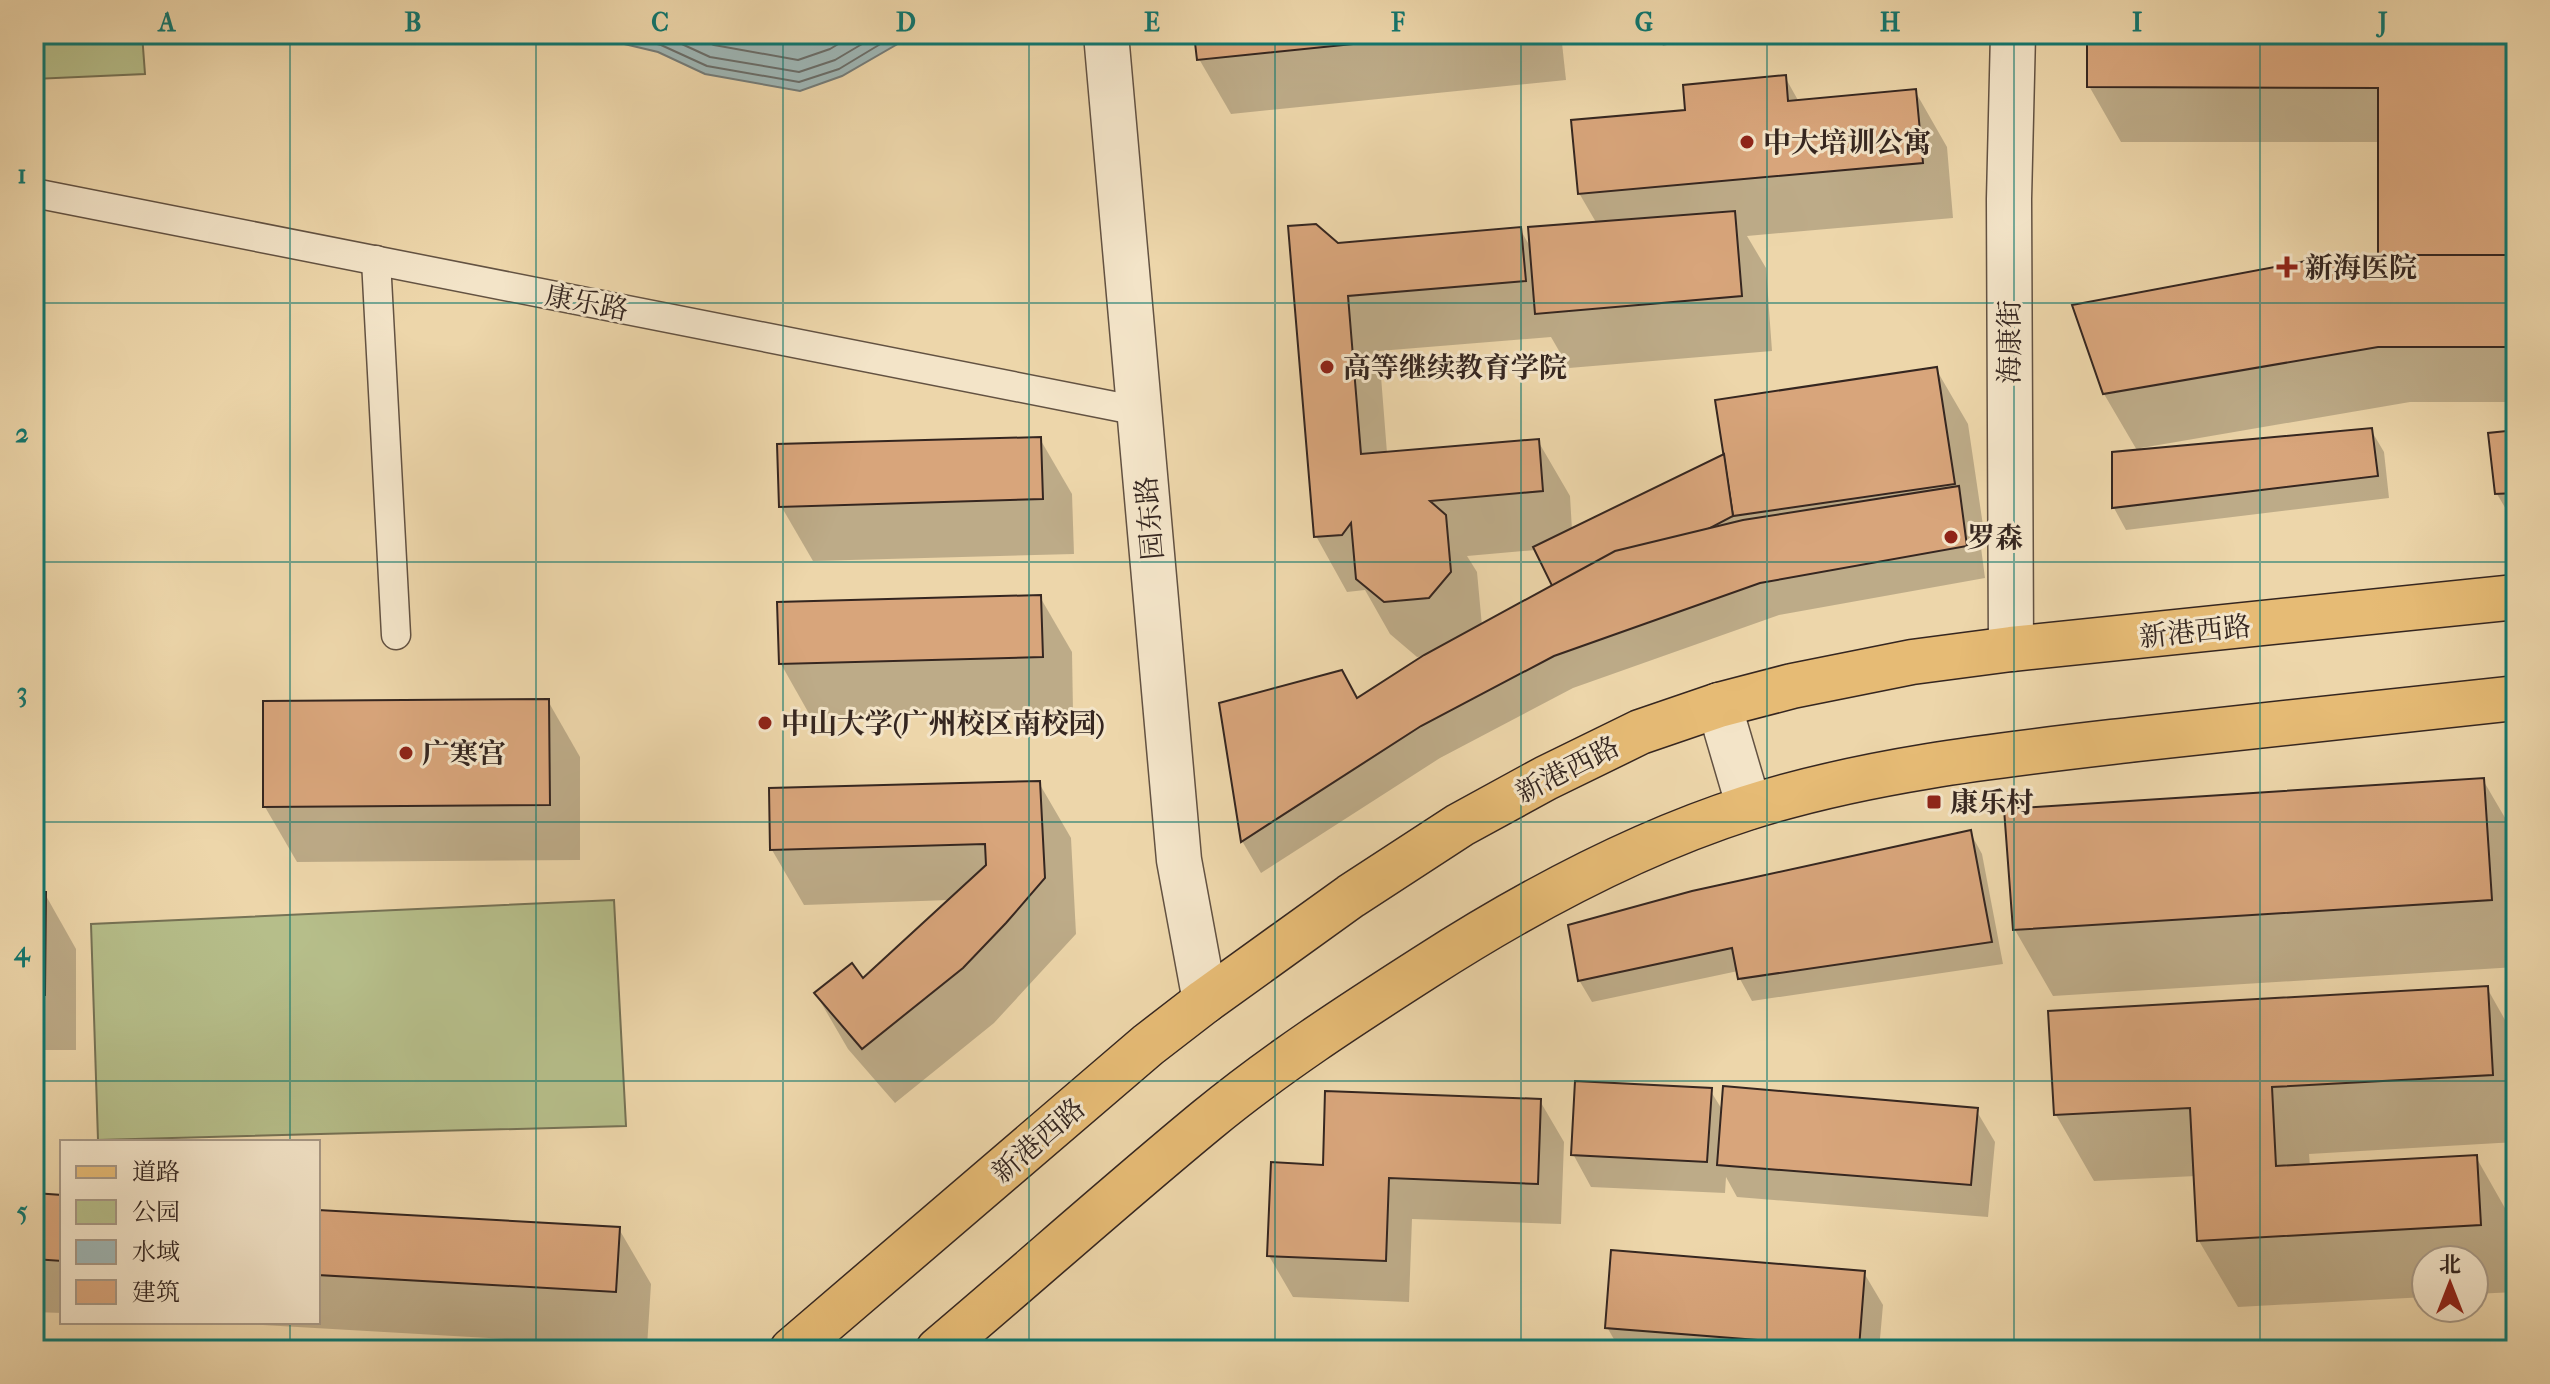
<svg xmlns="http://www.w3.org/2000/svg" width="2550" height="1384" viewBox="0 0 2550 1384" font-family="'IM FELL French Canon','Noto Serif SC',serif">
<rect width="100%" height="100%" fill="#edd6aa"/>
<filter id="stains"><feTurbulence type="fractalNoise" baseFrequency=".0025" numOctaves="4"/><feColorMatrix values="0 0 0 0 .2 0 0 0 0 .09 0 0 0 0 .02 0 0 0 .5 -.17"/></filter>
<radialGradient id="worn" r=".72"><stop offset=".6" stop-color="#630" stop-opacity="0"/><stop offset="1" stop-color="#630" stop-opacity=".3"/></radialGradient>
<g fill="#b6be8a" stroke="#767255" stroke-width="2">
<polygon points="34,34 142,34 145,74 34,79"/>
<polygon points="614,900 626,1126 98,1140 91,924"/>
</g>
<g fill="#9eb6b5" stroke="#747c79" stroke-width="2">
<path d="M356,34H548C482,41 421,50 356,34Z"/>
<polygon points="565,34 908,34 901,42 842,76 800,91 705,74 658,52 599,38"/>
</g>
<g fill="#0003" fill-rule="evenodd">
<polygon points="1197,34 1561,34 1566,80 1231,114 1199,59"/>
<polygon points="1656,34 1711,34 1663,46"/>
<polygon points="2089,34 2516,34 2516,402 2410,402 2141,448 2142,451 2371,430 2384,452 2389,498 2126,530 2114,508 2138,452 2104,394 2380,257 2380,142 2121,142 2089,86"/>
<path d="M1785,77L1799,102L1915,91L1947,147L1953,218L1747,236L1766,268L1772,351L1569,368L1551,337L1379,351L1387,453L1538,441L1570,496L1572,530L1936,369L1968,424L1985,539L1980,540L1985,578L1779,615L1573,688L1440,758L1261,873L1242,841L1222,705L1357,700L1426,656L1417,657L1390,634L1365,590L1347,592L1316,536L1337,245L1520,229L1532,250L1597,224L1579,193L1687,112ZM1536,550L1555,586L1482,626L1477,572L1467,556Z"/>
<polygon points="2516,432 2516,515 2510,516 2497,494"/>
<polygon points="1040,439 1072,494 1074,554 813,561 781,506"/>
<polygon points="1040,597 1072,652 1073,712 812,719 781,664"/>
<polygon points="548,701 580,757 580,860 297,862 265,807"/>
<polygon points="2483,780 2511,828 2516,797 2516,967 2053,996 2015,930"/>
<polygon points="1039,783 1071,838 1076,934 994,1023 895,1103 848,1049 816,994 863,981 950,900 804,905 772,850"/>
<polygon points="1970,832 1982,854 2003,964 1752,1001 1740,979 1738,971 1592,1002 1579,980"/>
<polygon points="34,894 45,894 76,949 76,1050 34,1050"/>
<polygon points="2487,988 2514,1036 2516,992 2516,1142 2309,1154 2310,1166 2476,1157 2514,1224 2516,1292 2474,1294 2474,1260 2426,1260 2426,1297 2238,1307 2199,1241 2196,1176 2094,1181 2056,1115"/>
<polygon points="1710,1090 1723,1111 1976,1110 1995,1142 1988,1217 1737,1197 1726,1177 1725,1193 1591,1187 1573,1154"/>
<polygon points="1540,1101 1564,1142 1561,1224 1412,1219 1409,1302 1293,1297 1269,1256 1325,1167"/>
<polygon points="34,1195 62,1197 62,1313 34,1312"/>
<polygon points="318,1212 619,1229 651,1284 647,1347 212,1322 318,1322"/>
<polygon points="1864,1273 1883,1305 1879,1350 1620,1350 1607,1327"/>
</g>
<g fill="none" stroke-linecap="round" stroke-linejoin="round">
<g stroke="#6a6e6a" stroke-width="2">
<polyline points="618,34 661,45 707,66 799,82 839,69 897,34"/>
<polyline points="660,34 710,57 799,72 835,60 879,34"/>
<polyline points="690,34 714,45 798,60 830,49 855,34"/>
</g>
</g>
<g fill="#d8a57b" stroke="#352620" stroke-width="2">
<polygon points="1194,34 1451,34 1197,60"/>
<polygon points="2087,34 2516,34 2516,255 2378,255 2378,88 2087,87"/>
<polygon points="1786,75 1788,101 1916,89 1923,163 1578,194 1571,120 1685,110 1683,85"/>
<polygon points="1735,211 1742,296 1535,314 1528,227"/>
<polygon points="1316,224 1338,243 1521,227 1526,281 1348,296 1361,454 1539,439 1543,491 1430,501 1446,515 1451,572 1429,598 1384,602 1356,579 1351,523 1342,535 1314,537 1288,226"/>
<polygon points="2338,255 2516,255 2516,347 2378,347 2103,394 2072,305"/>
<polygon points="1937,367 1955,484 1733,516 1715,400"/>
<polygon points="2372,428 2378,476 2112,508 2112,452"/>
<polygon points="2516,430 2516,493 2495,494 2488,433"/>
<polygon points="1041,437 1043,499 779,507 777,444"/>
<polygon points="1724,454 1733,516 1562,606 1533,547"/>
<polygon points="1959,486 1967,546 1760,583 1554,656 1421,726 1241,842 1219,703 1342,670 1357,698 1424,655 1615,551 1743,520"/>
<polygon points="1041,595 1043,657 779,664 777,602"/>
<polygon points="549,699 550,805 263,807 263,701"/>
<polygon points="2484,778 2492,900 2013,930 2004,809"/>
<polygon points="1040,781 1045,878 1006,923 963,968 862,1049 814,993 852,963 863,978 986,865 985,844 770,850 769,788"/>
<polygon points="2509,795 2516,795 2516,909 2507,909"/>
<polygon points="1971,830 1992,942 1738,979 1732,948 1578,981 1568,925 1692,891"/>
<polygon points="34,892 46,892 45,995 34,995"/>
<polygon points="2488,986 2493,1075 2272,1087 2276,1166 2477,1155 2481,1225 2197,1241 2190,1108 2054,1115 2048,1011"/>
<polygon points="2516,990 2516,1082 2515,1082 2510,991"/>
<polygon points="1575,1081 1712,1088 1707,1162 1571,1155"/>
<polygon points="1723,1086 1978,1108 1971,1185 1717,1165"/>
<polygon points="1325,1091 1541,1099 1538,1184 1389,1178 1386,1261 1267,1256 1271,1162 1323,1165"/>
<polygon points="34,1193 62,1195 62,1261 34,1259"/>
<polygon points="318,1210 620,1227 616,1292 318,1275"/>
<polygon points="1611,1250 1865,1271 1859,1348 1605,1328"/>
</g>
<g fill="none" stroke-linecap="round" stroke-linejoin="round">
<g stroke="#635242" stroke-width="31">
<g id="service">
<polyline points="34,193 1139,411"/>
<polyline points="376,260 396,635"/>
</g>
</g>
<g stroke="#635242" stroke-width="47">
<g id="minor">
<polyline points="1106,34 1179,860 1205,1001"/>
<polyline points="2011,649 2009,199 2013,34"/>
</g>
</g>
<g stroke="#635242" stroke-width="47">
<polyline id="tertiary" points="1719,705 1749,807"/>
</g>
<g stroke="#352620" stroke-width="47">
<g id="primary">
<polyline points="792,1350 1148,1045 1205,1001 1351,896 1460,825 1546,778 1640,732 1719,705 1792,686 1912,662 2011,649 2516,597"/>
<path d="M938,1350C1028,1274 1116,1195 1207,1120C1275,1064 1349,1016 1424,968C1525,903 1632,845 1747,808C1872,768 2009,754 2138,739C2264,726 2390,712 2516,698"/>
</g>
</g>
<use href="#service" stroke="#f3e4c8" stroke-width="28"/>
<use href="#minor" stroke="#f3e4c8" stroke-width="44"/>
<use href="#tertiary" stroke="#f3e4c8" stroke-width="44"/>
<use href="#primary" stroke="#e6bb75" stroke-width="44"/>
</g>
<path fill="none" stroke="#0f766e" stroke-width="2" stroke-opacity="0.55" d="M290,34V1142M536,34V1350M783,34V1350M1029,34V1350M1275,34V1350M1521,34V1350M1767,34V1350M2014,34V1350M2260,34V1350M34,303H2516M34,562H2516M34,822H2516M34,1081H2516M290,1322V1350"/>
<g fill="#8f2418" stroke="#f3e4c8" stroke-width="3">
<circle cx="1747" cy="142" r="8"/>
<path d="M2283 255h8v8h8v8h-8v8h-8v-8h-8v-8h8z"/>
<circle cx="1327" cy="367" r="8"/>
<circle cx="1951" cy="537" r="8"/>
<circle cx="765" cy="723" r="8"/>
<circle cx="406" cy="753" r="8"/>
<rect x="1926" y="794" width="16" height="16" rx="4"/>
</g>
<g text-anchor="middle" stroke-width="6" stroke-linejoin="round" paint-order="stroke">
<g font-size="28" font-weight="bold" fill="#352620" stroke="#f3e4c8" text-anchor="start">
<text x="1763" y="152">中大培训公寓</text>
<text x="2305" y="277">新海医院</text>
<text x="1343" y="377">高等继续教育学院</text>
<text x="1967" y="547">罗森</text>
<text x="781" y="733">中山大学(广州校区南校园)</text>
<text x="422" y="763">广寒宫</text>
<text x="1950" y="812">康乐村</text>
</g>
<g font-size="28" fill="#352620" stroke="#f3e4c8">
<text transform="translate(587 302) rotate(11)" y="10">康乐路</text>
<text transform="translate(2009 342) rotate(-90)" y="10">海康街</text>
<text transform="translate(1149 518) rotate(-95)" y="10">园东路</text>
<text transform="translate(2195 631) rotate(-6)" y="10">新港西路</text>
<text transform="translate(1567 769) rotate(-27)" y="10">新港西路</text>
<text transform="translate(1038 1140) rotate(-41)" y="10">新港西路</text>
</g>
</g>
<rect width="2550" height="1384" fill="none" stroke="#edd6aa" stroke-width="88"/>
<rect x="60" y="1140" width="260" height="184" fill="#f3e4c8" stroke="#a79885" stroke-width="2"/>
<rect x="76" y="1166" width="40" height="12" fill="#e6bb75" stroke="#a79885" stroke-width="2"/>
<text x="132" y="1180" font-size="24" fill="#352620">道路</text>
<rect x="76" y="1200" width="40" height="24" fill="#b6be8a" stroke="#a79885" stroke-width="2"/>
<text x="132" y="1220" font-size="24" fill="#352620">公园</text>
<rect x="76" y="1240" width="40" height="24" fill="#9eb6b5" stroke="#a79885" stroke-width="2"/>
<text x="132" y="1260" font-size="24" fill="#352620">水域</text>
<rect x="76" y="1280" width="40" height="24" fill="#d8a57b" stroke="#a79885" stroke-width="2"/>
<text x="132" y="1300" font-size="24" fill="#352620">建筑</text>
<g transform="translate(2450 1284)"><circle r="38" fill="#f3e4c8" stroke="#a79885" stroke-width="2"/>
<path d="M0-6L14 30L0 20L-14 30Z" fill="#8f2418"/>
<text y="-12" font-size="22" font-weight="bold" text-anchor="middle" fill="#352620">北</text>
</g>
<rect x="44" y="44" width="2462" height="1296" fill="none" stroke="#0f766e" stroke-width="3"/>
<g font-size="26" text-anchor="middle" font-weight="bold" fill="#0f766e">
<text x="167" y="31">A</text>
<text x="413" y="31">B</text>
<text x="660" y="31">C</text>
<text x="906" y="31">D</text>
<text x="1152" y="31">E</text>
<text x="1398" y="31">F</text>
<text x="1644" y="31">G</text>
<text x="1890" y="31">H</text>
<text x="2137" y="31">I</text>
<text x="2383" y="31">J</text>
<text x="22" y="183">1</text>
<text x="22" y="442">2</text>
<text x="22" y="701">3</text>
<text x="22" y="960">4</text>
<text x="22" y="1220">5</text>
</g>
<rect width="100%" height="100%" filter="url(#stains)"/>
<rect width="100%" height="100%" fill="url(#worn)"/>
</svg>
